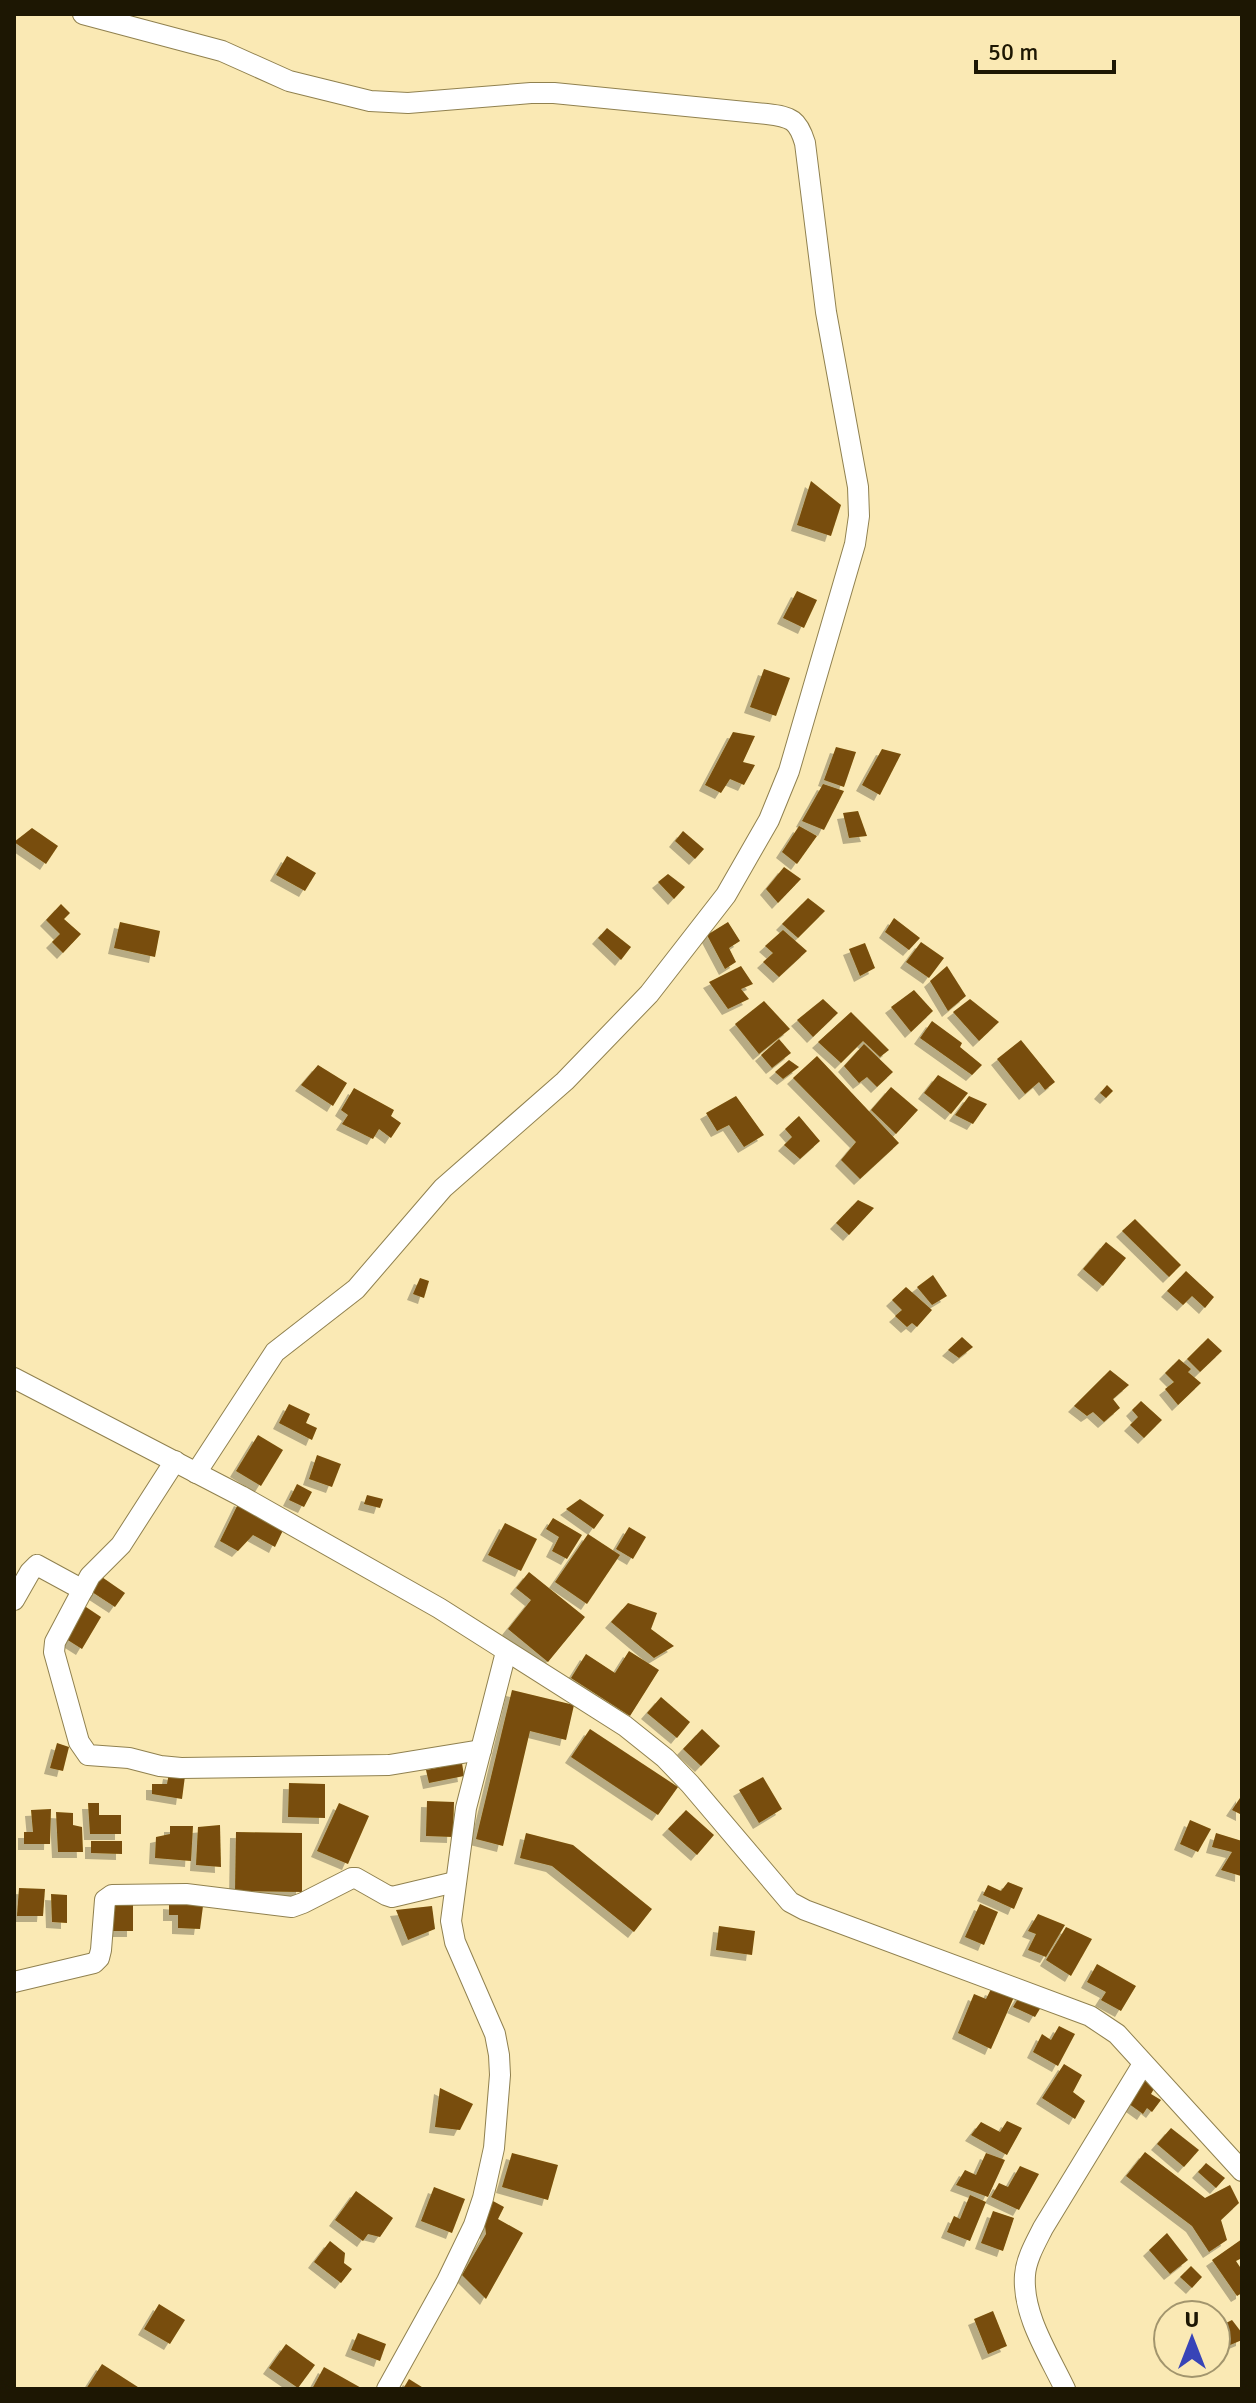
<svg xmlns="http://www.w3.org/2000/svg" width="1256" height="2403" viewBox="0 0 1256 2403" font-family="Signika,sans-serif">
<defs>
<filter id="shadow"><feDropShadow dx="-6" dy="6" stdDeviation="0" flood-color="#0004"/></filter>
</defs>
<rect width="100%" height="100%" fill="#fae9b4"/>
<g fill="#784e08" filter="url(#shadow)">
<polygon points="811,481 841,505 831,536 797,525"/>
<polygon points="797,591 817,600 804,628 783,618"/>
<polygon points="764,669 790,678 776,716 750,707"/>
<polygon points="733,732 755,736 743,762 755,765 744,785 730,779 721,793 705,785"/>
<polygon points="836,747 856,752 844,787 824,780"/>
<polygon points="882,749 901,754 880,795 862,785"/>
<polygon points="823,784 844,791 824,830 802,821"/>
<polygon points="858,811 867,836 849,838 843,813"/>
<polygon points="799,826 817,836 797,864 782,852"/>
<polygon points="32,828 58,846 46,864 14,842"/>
<polygon points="683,831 704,849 695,859 675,841"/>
<polygon points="287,856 316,873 305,891 276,875"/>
<polygon points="784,867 801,879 778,903 766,889"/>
<polygon points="668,874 685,887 674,899 658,882"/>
<polygon points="808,898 825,911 798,938 782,924"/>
<polygon points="61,904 70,913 64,919 81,934 63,953 52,942 60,934 46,920"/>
<polygon points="894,918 920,938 909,950 885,932"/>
<polygon points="120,922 160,931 155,957 114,948"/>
<polygon points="728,922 740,941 729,948 736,962 725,969 707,935"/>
<polygon points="607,928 631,947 621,960 598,938"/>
<polygon points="783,930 807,951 779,977 763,962 773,953 765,946"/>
<polygon points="921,942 944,958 929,978 906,962"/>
<polygon points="865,943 875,968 860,976 849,949"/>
<polygon points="741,966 753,984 741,989 749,999 728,1009 709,982"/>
<polygon points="947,966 966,996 948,1011 930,981"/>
<polygon points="914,990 933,1011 911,1032 891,1007"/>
<polygon points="823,999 838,1013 813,1037 797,1020"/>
<polygon points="970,999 999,1022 979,1041 953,1012"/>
<polygon points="764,1001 790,1029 759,1054 735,1024"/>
<polygon points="851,1012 889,1050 880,1057 863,1041 841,1063 818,1042"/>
<polygon points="932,1021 962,1043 960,1047 982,1065 972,1075 920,1038"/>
<polygon points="779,1039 791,1053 772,1068 761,1055"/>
<polygon points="1021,1040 1055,1082 1045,1090 1039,1082 1025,1094 997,1059"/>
<polygon points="864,1044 893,1072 877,1087 867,1077 859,1083 844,1066"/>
<polygon points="817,1056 899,1143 860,1179 841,1160 856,1142 793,1078"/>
<polygon points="789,1060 799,1067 783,1079 775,1072"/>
<polygon points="318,1065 347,1083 333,1106 301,1085"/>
<polygon points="938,1075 968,1093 951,1114 924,1093"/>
<polygon points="1107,1085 1113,1091 1106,1098 1100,1093"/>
<polygon points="891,1087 918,1110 896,1134 871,1110"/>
<polygon points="354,1088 394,1110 391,1116 401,1123 391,1138 379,1129 373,1139 342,1124 348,1115 341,1110"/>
<polygon points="736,1096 764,1135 744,1147 729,1125 717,1131 706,1113"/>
<polygon points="969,1096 987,1104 973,1124 955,1115"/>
<polygon points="799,1116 820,1141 800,1159 784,1145 792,1137 785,1129"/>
<polygon points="858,1200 874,1208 849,1235 836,1223"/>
<polygon points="1135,1219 1181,1265 1169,1277 1122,1231"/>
<polygon points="1106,1242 1126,1258 1103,1286 1083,1269"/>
<polygon points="1186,1271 1214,1297 1205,1308 1192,1296 1183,1305 1167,1291"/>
<polygon points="933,1275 947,1296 932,1305 917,1287"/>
<polygon points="420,1278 429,1281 424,1298 413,1294"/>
<polygon points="906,1287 932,1310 917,1327 912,1323 907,1327 895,1316 902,1310 892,1300"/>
<polygon points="962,1337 973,1347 959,1358 948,1350"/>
<polygon points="1208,1338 1222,1351 1200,1372 1187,1359"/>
<polygon points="1179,1359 1191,1369 1188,1372 1201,1383 1178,1405 1165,1389 1174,1382 1165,1373"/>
<polygon points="1110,1370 1129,1385 1113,1399 1120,1408 1104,1422 1093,1412 1087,1416 1074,1406"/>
<polygon points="1141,1401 1162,1420 1144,1438 1130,1425 1138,1417 1132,1410"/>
<polygon points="289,1404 310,1414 306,1423 317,1428 312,1440 279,1423"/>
<polygon points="258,1435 283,1450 261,1486 236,1471"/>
<polygon points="317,1455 341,1464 332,1487 309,1479"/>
<polygon points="297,1484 312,1492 304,1507 289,1500"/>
<polygon points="367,1495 383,1499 380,1508 364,1504"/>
<polygon points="580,1499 604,1515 594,1529 566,1509"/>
<polygon points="240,1500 286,1524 275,1547 253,1535 238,1551 220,1541"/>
<polygon points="553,1518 582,1535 567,1559 552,1551 559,1537 546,1529"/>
<polygon points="505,1523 537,1539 521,1571 488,1555"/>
<polygon points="629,1527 646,1537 633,1559 616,1549"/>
<polygon points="588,1534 620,1555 587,1604 555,1582"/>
<polygon points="529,1572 585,1617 548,1662 508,1629 531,1600 516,1588"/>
<polygon points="99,1575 125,1593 115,1607 89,1590"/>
<polygon points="628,1603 657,1613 651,1629 674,1646 654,1658 611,1622"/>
<polygon points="83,1605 101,1617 82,1649 63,1637"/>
<polygon points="629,1651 659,1670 630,1716 571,1678 586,1654 615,1673"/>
<polygon points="512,1690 574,1705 566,1740 530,1731 503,1846 476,1839"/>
<polygon points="661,1697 690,1722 677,1738 647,1713"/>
<polygon points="590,1729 678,1787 658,1815 571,1757"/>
<polygon points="702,1729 720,1746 701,1766 683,1749"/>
<polygon points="57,1743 69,1747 63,1771 50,1768"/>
<polygon points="462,1763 464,1776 429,1783 426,1770"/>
<polygon points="169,1773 185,1776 182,1799 152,1794 152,1784 167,1784"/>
<polygon points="763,1777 782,1809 759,1823 739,1790"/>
<polygon points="289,1783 325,1784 325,1818 288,1817"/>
<polygon points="1242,1795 1242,1815 1232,1810"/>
<polygon points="427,1801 454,1802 453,1837 426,1836"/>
<polygon points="88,1803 99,1803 99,1815 121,1815 121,1834 90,1834"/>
<polygon points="339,1803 369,1816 348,1864 317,1851"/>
<polygon points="51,1809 50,1844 24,1844 24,1832 33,1832 31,1810"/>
<polygon points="686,1810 714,1835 697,1855 668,1829"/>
<polygon points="56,1812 73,1813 73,1825 82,1827 83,1852 58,1852"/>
<polygon points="1190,1820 1211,1829 1198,1852 1180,1844"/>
<polygon points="220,1825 221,1867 196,1865 198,1827"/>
<polygon points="170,1826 193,1826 191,1861 155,1858 156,1837 170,1834"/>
<polygon points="236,1832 302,1833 302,1892 235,1891"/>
<polygon points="526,1833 573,1845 652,1909 634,1932 552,1866 520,1858"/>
<polygon points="1216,1833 1242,1841 1241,1876 1221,1870 1232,1852 1212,1847"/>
<polygon points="91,1841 122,1841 122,1854 91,1853"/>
<polygon points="1008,1882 1023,1888 1014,1909 983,1895 988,1885 1001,1891"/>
<polygon points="19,1888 45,1889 43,1916 17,1916"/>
<polygon points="51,1894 67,1895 67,1923 52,1922"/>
<polygon points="113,1902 133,1903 133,1931 112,1931"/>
<polygon points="169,1903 203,1906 200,1929 178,1928 178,1915 169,1915"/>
<polygon points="980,1904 998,1912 984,1945 965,1937"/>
<polygon points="432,1906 435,1929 408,1940 396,1910"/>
<polygon points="1038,1914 1065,1925 1046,1957 1028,1950 1036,1934 1028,1931"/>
<polygon points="719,1926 755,1931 752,1955 716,1950"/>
<polygon points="1066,1927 1092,1939 1071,1976 1046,1960"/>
<polygon points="1097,1964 1136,1986 1121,2011 1101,2000 1106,1992 1087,1982"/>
<polygon points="991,1989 1014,1997 991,2049 958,2033 974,1994 986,1999"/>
<polygon points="1022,1992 1044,2002 1035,2017 1013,2007"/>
<polygon points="1059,2026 1075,2034 1058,2066 1033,2052 1042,2034 1051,2040"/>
<polygon points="1064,2064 1082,2075 1073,2092 1085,2101 1075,2119 1042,2098"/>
<polygon points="1142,2079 1155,2087 1151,2094 1161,2100 1152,2112 1147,2108 1143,2114 1125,2101"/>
<polygon points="440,2088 473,2104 460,2130 435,2127"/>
<polygon points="1007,2121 1022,2128 1007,2155 971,2135 981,2122 1000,2132"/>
<polygon points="1171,2128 1199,2150 1184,2167 1157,2144"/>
<polygon points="1145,2152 1205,2198 1230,2185 1239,2203 1221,2220 1227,2240 1209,2252 1192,2226 1126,2176"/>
<polygon points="512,2153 558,2165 548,2200 502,2187"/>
<polygon points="986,2153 1005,2160 988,2197 956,2185 965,2170 976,2175"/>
<polygon points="1206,2163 1225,2178 1216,2188 1198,2172"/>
<polygon points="1020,2166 1039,2174 1019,2210 991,2197 999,2183 1008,2187"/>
<polygon points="434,2187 465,2199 452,2233 421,2221"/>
<polygon points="356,2191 393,2218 380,2237 368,2234 363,2241 335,2220"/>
<polygon points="970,2195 986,2202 970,2241 947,2232 954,2216 960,2219"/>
<polygon points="493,2201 504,2207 498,2219 523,2233 486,2299 462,2275 486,2234 484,2217"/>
<polygon points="993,2211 1014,2218 1003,2251 981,2243"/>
<polygon points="1167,2233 1188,2260 1170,2274 1149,2250"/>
<polygon points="1242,2239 1242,2258 1236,2261 1242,2270 1242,2293 1237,2296 1212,2260"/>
<polygon points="330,2241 345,2253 344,2263 352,2269 341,2283 314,2262"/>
<polygon points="1191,2266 1202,2277 1192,2288 1180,2277"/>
<polygon points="159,2304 185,2320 170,2344 144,2329"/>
<polygon points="993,2311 1007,2346 988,2354 974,2319"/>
<polygon points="1232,2320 1242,2333 1242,2340 1223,2348 1216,2337 1216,2328"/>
<polygon points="358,2333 386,2344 380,2361 351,2350"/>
<polygon points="286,2344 315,2365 298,2388 269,2368"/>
<polygon points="102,2364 141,2389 86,2389"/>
<polygon points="324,2367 363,2389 312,2389"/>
<polygon points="409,2379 425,2389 403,2389"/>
</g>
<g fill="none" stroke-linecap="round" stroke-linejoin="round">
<g stroke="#90814f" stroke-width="22">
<g id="minor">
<path d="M83,14L222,51L289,81L370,101L408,103L531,93H554L767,114C792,117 798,120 805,143L826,312L858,487L859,516L855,544L789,771L769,820L726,895L649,994L565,1081L443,1188L356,1289L275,1352L196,1473"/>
<polyline points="14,1378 241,1496 439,1608 625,1726 665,1758 690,1784 790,1902 805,1910 1090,2016 1117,2034 1242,2171"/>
<polyline points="175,1461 121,1545 90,1576 55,1642 54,1652 79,1742 88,1755 129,1758 160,1766 181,1768 389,1765 481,1750"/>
<polyline points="14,1600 30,1572 37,1565 83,1590"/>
<polyline points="14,1982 94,1963 99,1958 101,1950 105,1900 112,1895 186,1894 292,1907 303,1903 352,1878 356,1878 386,1895 392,1897 455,1882"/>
<polyline points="387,2389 447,2281 474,2225 483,2198 494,2148 500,2075 499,2055 495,2034 455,1942 451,1921 466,1808 506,1652"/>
<path d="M1065,2389C1049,2355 1022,2315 1025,2275C1026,2259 1036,2242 1043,2228L1143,2064"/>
</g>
</g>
<use href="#minor" stroke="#fff" stroke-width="20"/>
</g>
<rect width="1256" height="2403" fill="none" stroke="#1d1703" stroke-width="32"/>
<g transform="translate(1192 2339)"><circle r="38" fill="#fae9b4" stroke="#a2956d" stroke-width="2"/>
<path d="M0-6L14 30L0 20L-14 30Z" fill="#3844b7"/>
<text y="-12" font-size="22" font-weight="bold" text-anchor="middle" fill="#1d1703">U</text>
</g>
<path d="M976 60v12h138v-12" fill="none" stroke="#1d1703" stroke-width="4"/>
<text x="988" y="60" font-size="24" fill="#1d1703" stroke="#fae9b4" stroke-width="6" paint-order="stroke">50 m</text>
</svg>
